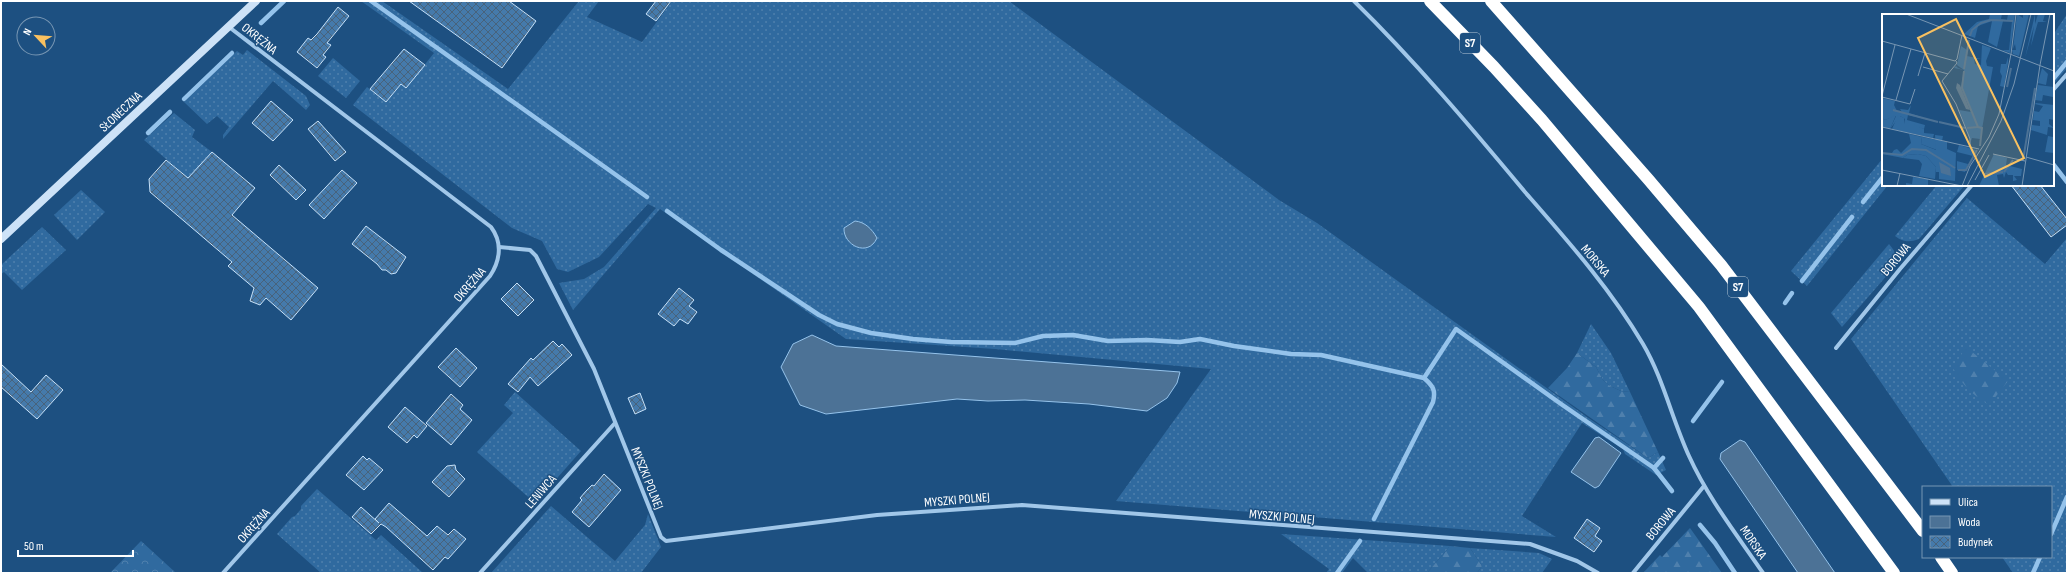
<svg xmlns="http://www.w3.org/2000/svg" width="2068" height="574" viewBox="0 0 2068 574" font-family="'Sofia Sans Condensed',sans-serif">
<defs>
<pattern id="grass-dots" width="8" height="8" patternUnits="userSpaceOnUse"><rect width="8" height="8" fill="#306a9f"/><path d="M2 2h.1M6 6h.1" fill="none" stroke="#4f80ad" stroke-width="1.8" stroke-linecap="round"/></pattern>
<pattern id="forest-firs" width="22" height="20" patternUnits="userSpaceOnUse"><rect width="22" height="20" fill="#306a9f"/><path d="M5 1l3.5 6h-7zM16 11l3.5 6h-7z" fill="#4f80ad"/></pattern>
<pattern id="park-crowns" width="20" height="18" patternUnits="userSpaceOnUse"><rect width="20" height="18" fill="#306a9f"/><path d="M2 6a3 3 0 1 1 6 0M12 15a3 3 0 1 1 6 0" fill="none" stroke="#4f80ad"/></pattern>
<pattern id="building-cross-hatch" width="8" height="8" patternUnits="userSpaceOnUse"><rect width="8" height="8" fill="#457aab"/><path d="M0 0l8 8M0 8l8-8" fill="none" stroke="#48637c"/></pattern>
</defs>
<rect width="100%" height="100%" fill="#1d5081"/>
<g fill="url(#grass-dots)">
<polygon points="361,1 382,1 508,89 579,1 599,1 587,17 642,42 672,1 1009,1 1279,200 1317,223 1587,417 1648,458 1658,452 1666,470 1656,475 1625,454 1623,449 1582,423 1522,516 1556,537 1116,501 1211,369 995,349 846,339 660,209 573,310 559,283 584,279 604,267 656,208 648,204 599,257 568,272 557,269 542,241 512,228 353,105 367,87 386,102 401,84 406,88 434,53"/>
<polygon points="2067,14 2067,68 2053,85 2053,35"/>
<polygon points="247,50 306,96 310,105 306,110 273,81 223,139 223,135 229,127 217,116 207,124 184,102 237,51 243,55"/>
<polygon points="333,58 360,81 346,98 318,76"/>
<polygon points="174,113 195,130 192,137 212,152 188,178 144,140"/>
<polygon points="1883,158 1883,185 1888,185 1807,286 1791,271"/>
<path d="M1937,185H1965L1919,239C1910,242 1904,243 1895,236Z"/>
<polygon points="81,190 105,212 77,240 54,215"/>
<polygon points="1967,198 2045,264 2067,238 2067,573 2013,573 2002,557 2051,557 2051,487 1953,487 1851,339"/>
<polygon points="42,227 66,250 22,290 4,272 1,274 1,265"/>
<path d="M1889,244C1895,251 1897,255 1896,265L1842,327L1831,313Z"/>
<polygon points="1591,324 1611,353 1630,392 1621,391 1610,386 1603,380 1596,367 1577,353"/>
<polygon points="515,392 581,451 535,503 477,452 513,413 504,405"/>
<polygon points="317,489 376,540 381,535 423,573 321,573 277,534 292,517 295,516 301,509 301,506"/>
<polygon points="551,506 615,561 645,525 648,514 661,547 641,573 491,573"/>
<polygon points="1281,534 1450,546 1427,573 1368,573 1353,558 1342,573 1326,573 1329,569"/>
<polygon points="1470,548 1539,553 1552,559 1542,573 1477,573 1482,566"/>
</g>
<g fill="url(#forest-firs)">
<path d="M1966,347L2008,381L1989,405C1973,395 1962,385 1953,368Z"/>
<polygon points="1577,353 1596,367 1603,380 1610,386 1621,391 1630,392 1658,452 1648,458 1548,388 1567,368"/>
<polygon points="1690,528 1722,573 1643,573 1660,555 1662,557"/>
<polygon points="1450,546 1470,548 1482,566 1477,573 1427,573"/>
</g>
<polygon fill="url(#park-crowns)" points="141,541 176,573 110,573"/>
<g fill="#4c7296" stroke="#95c3eb">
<path d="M855,221C865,222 872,229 877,238C868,258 843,245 844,228Z"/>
<polygon points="812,335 836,346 1180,372 1177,383 1167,398 1147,411 1089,404 1025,400 988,401 957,399 826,414 800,405 781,367 793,344"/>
<polygon points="1599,437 1621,453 1599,486 1595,488 1571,472 1595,438"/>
<polygon points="1740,440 1745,442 1835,573 1798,573 1720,459 1721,453"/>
</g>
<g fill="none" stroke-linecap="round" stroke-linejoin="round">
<g stroke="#95c3eb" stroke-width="4.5">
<polyline points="371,1 647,197"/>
<polyline points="261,23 284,1"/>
<polyline points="2053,79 2067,62"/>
<polyline points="184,99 232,53"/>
<polyline points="148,133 170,112"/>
<polyline points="2053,164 2067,182"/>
<polyline points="1863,202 1883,177"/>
<path d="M667,211L721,250L819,315L837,324L871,333L913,339L951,342L1015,343L1043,336L1073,335L1108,341L1147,340L1180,342L1200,339L1234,346L1291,354L1321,355L1424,378C1433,386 1436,390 1433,402L1374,519"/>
<polyline points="1802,281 1852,217"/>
<polyline points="1785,303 1792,293"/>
<polyline points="1424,378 1456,329 1561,404 1654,468 1663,458"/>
<polyline points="1693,421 1722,382"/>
<polyline points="1654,468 1672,491"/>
<polyline points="1700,525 1715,543 1735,573"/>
<polyline points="2051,534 2067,497"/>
<polyline points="1337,573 1360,541"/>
<polyline points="2033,573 2040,557"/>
</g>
</g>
<g fill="url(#building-cross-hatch)" stroke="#c6e0f7">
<polygon points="409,1 509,1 536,21 502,68"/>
<polygon points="656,1 671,1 656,21 646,14"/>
<polygon points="338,7 349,16 327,43 331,45 323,55 326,57 317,68 297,52 308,38 311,40 317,34"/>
<polygon points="404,49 425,65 406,88 401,84 386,102 370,89"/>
<polygon points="271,101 293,120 273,141 252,123"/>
<polygon points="318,121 346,152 335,161 308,129"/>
<polygon points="212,152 255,188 232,215 318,288 291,320 266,298 260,305 250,301 254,288 228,266 232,262 150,192 149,179 166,160 188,178"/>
<polygon points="279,165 306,190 296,200 270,175"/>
<polygon points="342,170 357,183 324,219 309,205"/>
<polygon points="2011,185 2040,185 2067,219 2067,225 2051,237"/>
<polygon points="366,226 406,257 396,273 391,274 386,270 382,270 377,264 352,244"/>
<polygon points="517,283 534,300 518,316 501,299"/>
<polygon points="679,288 694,300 689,306 697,312 688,324 680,319 674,326 658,314"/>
<polygon points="553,341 559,347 562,344 572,355 538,386 530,377 518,392 508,384 531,358 533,360"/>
<polygon points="456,348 477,368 460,387 438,367"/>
<polygon points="1,364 31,392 46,375 63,390 37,419 1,387"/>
<polygon points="640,393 646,409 635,414 628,398"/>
<polygon points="451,394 463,405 460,409 472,420 451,445 426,423"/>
<polygon points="405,407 427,426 417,438 414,435 407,443 388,427"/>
<polygon points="363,456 367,460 369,458 383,470 364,490 346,475"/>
<polygon points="455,465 456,470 465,479 449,497 432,482 447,466"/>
<polygon points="604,474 621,490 589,527 572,512 582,500 580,498 586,491 592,485 594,486"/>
<polygon points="389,503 427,536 437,526 448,535 454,529 466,539 448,559 445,557 433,570 386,527 381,524 371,534 352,517 361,507 379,523 375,519"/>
<polygon points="1587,519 1600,528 1595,536 1602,541 1594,552 1574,538"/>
</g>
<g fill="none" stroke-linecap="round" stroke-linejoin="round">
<g stroke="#a1c7e9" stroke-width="4">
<path d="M1354,1C1415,61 1470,126 1525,192C1567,240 1610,288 1643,344C1663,378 1672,419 1689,456C1708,498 1737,535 1763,573"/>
<polyline points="2053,90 2067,74"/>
<polyline points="499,247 530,250 536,256 594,369 661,537 666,541 877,515 1022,505 1530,544 1577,561 1598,573"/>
<polyline points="1836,348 1900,269 1972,185"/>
<path d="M223,573L490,276C500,261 503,243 491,227L229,27"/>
<polyline points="480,573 615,423"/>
<polyline points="1633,573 1704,486"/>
</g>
<polyline stroke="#cde2f7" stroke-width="8" points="1,239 256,1"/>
<g stroke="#fff" stroke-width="12">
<polyline points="1430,1 1494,67 1542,120 1699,307 1894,573"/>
<polyline points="1491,1 1648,179 1721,265 1923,531"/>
<polyline points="1941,557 1952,573"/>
</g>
</g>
<g text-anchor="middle" stroke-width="3" stroke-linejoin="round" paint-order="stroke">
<g fill="#1d5081" stroke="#bbcad9" stroke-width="1">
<rect x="1460" y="33" width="20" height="20" rx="3"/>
<rect x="1728" y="277" width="20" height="20" rx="3"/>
</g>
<g font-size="12" font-weight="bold" fill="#fff">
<text x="1470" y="47">S7</text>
<text x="1738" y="291">S7</text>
</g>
<g font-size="13" fill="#fff" stroke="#1d5081">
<text transform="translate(260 38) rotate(39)" y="5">OKRĘŻNA</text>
<text transform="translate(120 111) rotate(-43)" y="5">SŁONECZNA</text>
<text transform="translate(1895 259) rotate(-50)" y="5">BOROWA</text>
<text transform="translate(1596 260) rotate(50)" y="5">MORSKA</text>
<text transform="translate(469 284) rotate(-49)" y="5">OKRĘŻNA</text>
<text transform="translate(648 478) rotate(68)" y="5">MYSZKI POLNEJ</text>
<text transform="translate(540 491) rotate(-49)" y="5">LENIWCA</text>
<text transform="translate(957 499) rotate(-5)" y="5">MYSZKI POLNEJ</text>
<text transform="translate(1282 516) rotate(5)" y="5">MYSZKI POLNEJ</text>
<text transform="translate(1660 523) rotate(-51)" y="5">BOROWA</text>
<text transform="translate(253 525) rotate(-48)" y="5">OKRĘŻNA</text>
<text transform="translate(1754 542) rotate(56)" y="5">MORSKA</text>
</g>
</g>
<g transform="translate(1882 14)">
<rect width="172" height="172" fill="#1d5081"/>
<path d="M108,0H120L119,5L125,6L126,0H133L128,39L120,36H127L130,7H121L115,33L106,28L110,7L96,12L93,24L82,20L95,8L107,5ZM135,0L141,4V0H147L137,42L131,40L130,36H134L133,30L131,35ZM153,0V10L156,0H163L161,7L165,8H156L149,32L152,12L143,44ZM87,26L85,42L99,45H92L93,50L99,51L100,31L109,34L104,47L105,52L111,53L97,132L98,125L90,124L89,127L77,96L89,98L79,73L82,56L72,54L74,52L76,54L82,56L75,51L79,32L85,36ZM160,54L166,60L164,71L156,69ZM156,71L172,73L171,83L161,81L160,87L153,86ZM0,84L13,87L12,91L15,97L6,95L20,98L18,95L26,96L29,91L27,99L55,108L26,101L25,106L43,111L42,115L23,110V105L18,102L8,115L14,102L3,106L0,104ZM154,89L172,91V106L167,105V110L172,114L166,113L165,121L149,116L150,111L158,112V107L151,106L152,97L157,98L161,92L153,90ZM172,116V139L163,138L166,122L171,123ZM40,123L55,126V136L39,130ZM36,140L44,142L54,153L53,165L37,162L40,150L37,146L21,144L25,141ZM112,140L125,144L124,151L140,155L139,162H132L135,166L131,167V161H126L124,158L122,164L121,160L115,161L117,172H97ZM31,163L46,165V171L50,172H24V169L30,170Z" fill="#306a9f"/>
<path d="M126,43V49L122,73L118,72L120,62L118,58L119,50H124ZM14,101L8,115L0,113V104L3,106ZM16,101L22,104L23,110H30L42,115V119L52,120L51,124L10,115ZM27,120L40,123L39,130L54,136L53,121L61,122L60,127L65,128V135L74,139L73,167L57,165V158H54V153L44,142L36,140L25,141L21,144L0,140L10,139L12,136L15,135L19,139L29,129ZM77,131L94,136L91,142L75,138ZM75,147L86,150L83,158L75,156Z" fill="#306a9f"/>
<path d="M75,69L78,71L88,96L84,95L74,74ZM57,148L68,154L69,162L59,159Z" fill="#4c7296"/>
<path fill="none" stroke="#4c7296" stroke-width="2" d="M88,22L90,16L99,9L109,6L131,7M82,55L87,26M82,57L80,74L96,113L85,114M125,73L129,54M11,96L56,108M57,108L83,114M96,113L100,114L98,132M0,139L20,141L30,135L44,136L73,154M141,146L153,74M76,156H84L95,136M122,158L131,146M102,160L121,158"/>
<path fill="none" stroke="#7796b3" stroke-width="1" d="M24,0L172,57M0,27L73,47L75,45L80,21M129,40L134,0M74,47L75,49L60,67L74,90L88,125V133M158,51L168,0M41,53L66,60M36,62L43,39M0,82L13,31M0,83L28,90L33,75M14,86L29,35M0,113L97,135M111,140L143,147M144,143L172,151M0,156L80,172M93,166L107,141M15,172L18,159M80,172L88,152L107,123L117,100L129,40M85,172L119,107L132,70L149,0M140,172L158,51"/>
<path fill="#f9c160" fill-opacity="0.15" stroke="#f9c160" stroke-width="2" d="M74,5L142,144L103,163L36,24Z"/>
<rect width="172" height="172" fill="none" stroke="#fff" stroke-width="2"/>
</g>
<rect width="2068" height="574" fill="none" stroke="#ffffff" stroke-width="4"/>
<rect x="1922" y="486" width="130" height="72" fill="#1d5081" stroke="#7796b3"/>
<rect x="1930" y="499" width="20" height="6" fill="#cde2f7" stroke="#7796b3"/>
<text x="1958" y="506" font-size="12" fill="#ffffff">Ulica</text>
<rect x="1930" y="516" width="20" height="12" fill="#4c7296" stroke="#7796b3"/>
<text x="1958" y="526" font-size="12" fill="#ffffff">Woda</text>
<rect x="1930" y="536" width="20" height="12" fill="url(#building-cross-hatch)" stroke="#7796b3"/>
<text x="1958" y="546" font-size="12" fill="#ffffff">Budynek</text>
<g transform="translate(36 36) rotate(296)"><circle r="19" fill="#1d5081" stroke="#7796b3"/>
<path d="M0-3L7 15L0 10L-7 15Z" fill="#f9c160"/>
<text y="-6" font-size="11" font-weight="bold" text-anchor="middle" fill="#ffffff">N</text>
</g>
<path d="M18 550v6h115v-6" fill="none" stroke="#ffffff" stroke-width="2"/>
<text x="24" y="550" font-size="12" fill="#ffffff" stroke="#1d5081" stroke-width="3" paint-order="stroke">50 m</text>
</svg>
